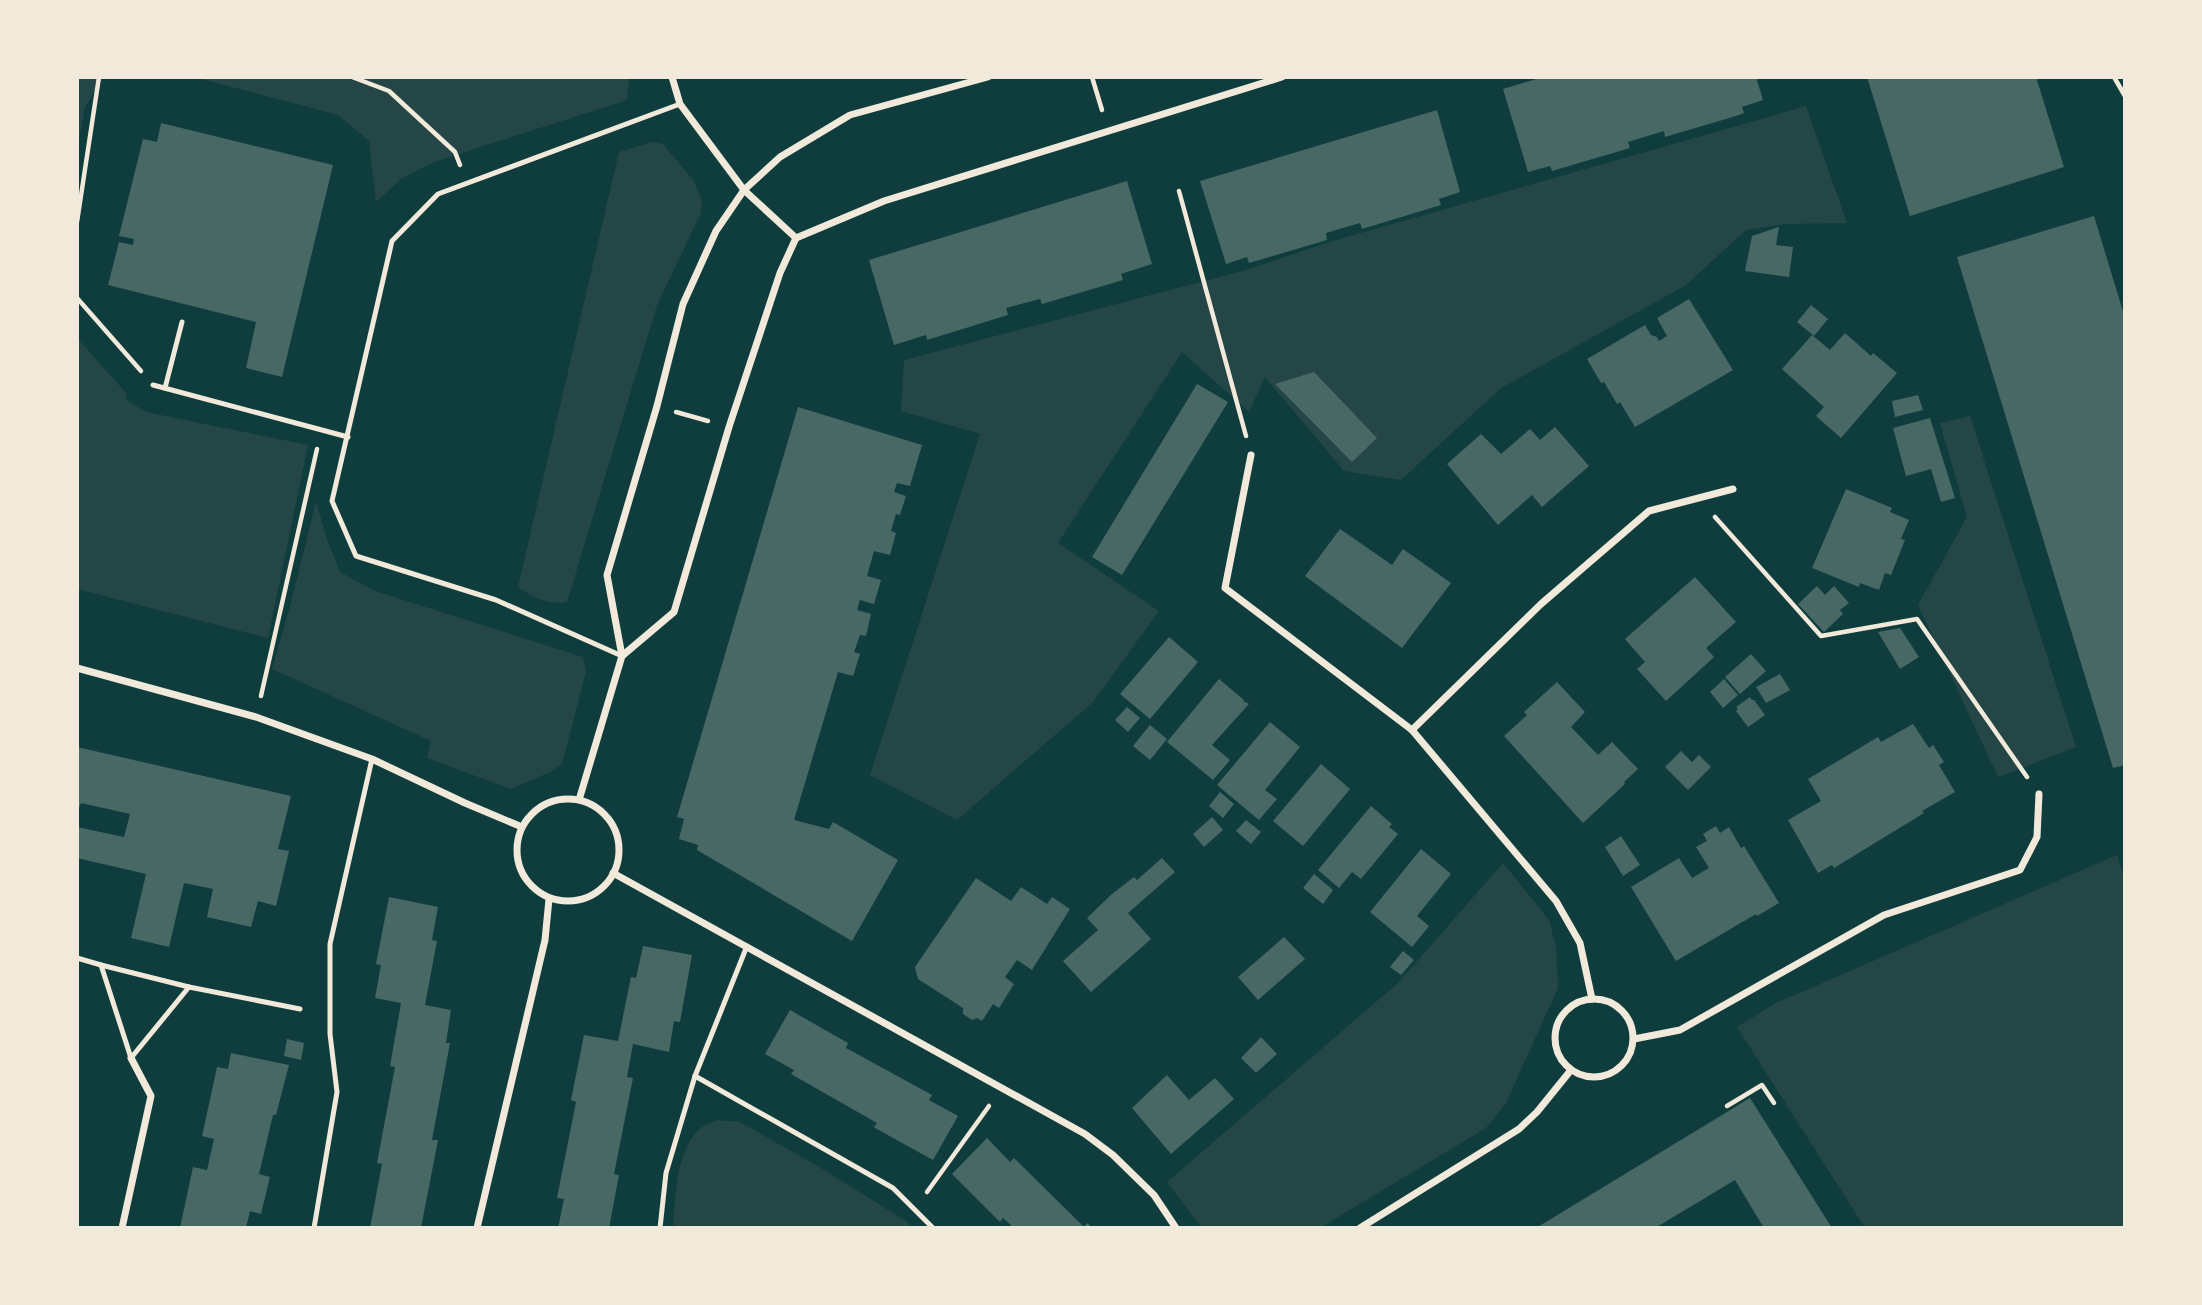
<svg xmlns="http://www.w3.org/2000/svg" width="2202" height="1305" viewBox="0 0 2202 1305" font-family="Commissioner,sans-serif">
<rect width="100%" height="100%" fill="#0f3d3e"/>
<g fill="#244646">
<polygon points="77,77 103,77 85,107 77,150"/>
<polygon points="194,77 629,77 627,100 434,162 402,178 376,202 369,141 338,115"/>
<polygon points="1806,106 1847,223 1784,224 1746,230 1686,285 1500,389 1401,480 1344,471 1265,377 1249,412 1182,352 1058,543 1159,611 1093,702 957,820 870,775 980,434 901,411 904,360 1246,270 1326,243"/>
<path d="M652,142L663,144L693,180L702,200L700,215L657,305L567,602C547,605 534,598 518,587L619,152Z"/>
<polygon points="77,338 127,394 126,400 146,412 308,445 268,638 77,589"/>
<polygon points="1970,416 2076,747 1998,777 1918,605 1967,517 1940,423"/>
<polygon points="316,502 327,539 340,572 375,591 583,657 586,672 562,764 550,772 511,789 427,758 431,741 272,669 291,603"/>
<polygon points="2117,855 2125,881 2125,1228 1865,1228 1737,1027 1776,1003"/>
<polygon points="1503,863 1549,920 1556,947 1558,988 1506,1103 1486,1128 1320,1228 1202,1228 1167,1182 1398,983"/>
<path d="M717,1120L740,1122L816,1165L906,1221L912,1228H673C676,1197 675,1148 702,1127C706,1124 712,1122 717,1120Z"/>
</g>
<g fill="#486865">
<polygon points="1543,77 1756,77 1763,100 1742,107 1744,113 1736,116 1665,137 1664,131 1628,142 1630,148 1552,171 1550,166 1528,172 1503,89"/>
<polygon points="1867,77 2036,77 2064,167 1910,216"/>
<polygon points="1437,110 1460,192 1439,199 1441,205 1362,229 1360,223 1326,233 1327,240 1249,263 1247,257 1226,264 1200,181"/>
<polygon points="161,123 333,165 282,377 246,368 256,322 108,285 119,242 133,245 134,239 119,236 143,139 157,142"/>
<polygon points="1127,181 1152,264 1121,274 1123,280 1042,304 1040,299 1006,308 1008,315 927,340 926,335 894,345 869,260"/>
<polygon points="2094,216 2125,318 2125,765 2113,768 1957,257"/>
<polygon points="1779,227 1776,245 1793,247 1789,277 1745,271 1752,236"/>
<polygon points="1689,299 1733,370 1635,427 1620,402 1617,404 1604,382 1601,383 1587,359 1645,325 1651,335 1657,337 1659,341 1667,336 1657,318"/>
<polygon points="1811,305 1828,319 1814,336 1797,322"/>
<polygon points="1845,333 1871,356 1873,353 1897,373 1841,438 1816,416 1824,407 1782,369 1812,335 1830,350"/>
<polygon points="1314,372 1377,438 1352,462 1275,384"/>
<polygon points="1197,384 1228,402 1122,575 1092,557"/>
<polygon points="1918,395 1923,410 1895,417 1892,401"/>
<polygon points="798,407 922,445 910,486 897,483 894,492 906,496 900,515 896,514 891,531 896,533 890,555 874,551 867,576 881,580 874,604 860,600 857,610 871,614 866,636 860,635 854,652 860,654 853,676 838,672 794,820 829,829 833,822 898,860 852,941 697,850 698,845 679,839 684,819 677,817"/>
<polygon points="1930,418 1955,498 1941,502 1931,469 1906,476 1893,428"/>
<polygon points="1555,427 1589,466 1542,507 1532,495 1498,525 1447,464 1481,434 1501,454 1530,429 1540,440"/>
<polygon points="1846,489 1892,508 1890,512 1909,520 1901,539 1905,540 1891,575 1885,573 1879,590 1860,583 1859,587 1812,568"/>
<polygon points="1340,529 1392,565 1403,549 1451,583 1402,648 1305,576"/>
<polygon points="1695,577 1736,622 1706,648 1714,657 1666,701 1637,669 1645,662 1625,639"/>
<polygon points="1817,586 1825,595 1834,586 1849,603 1840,610 1843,614 1824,632 1798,604"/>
<polygon points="1900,628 1919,657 1900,669 1878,632"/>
<polygon points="1169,637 1198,662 1150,719 1120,694"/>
<polygon points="1751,654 1766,671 1740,694 1725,677"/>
<polygon points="1780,674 1790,690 1766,703 1756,687"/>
<polygon points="1219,679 1244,700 1243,701 1249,704 1212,745 1230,760 1213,780 1167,742"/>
<polygon points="1724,679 1738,695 1723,708 1710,692"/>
<polygon points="1557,682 1585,712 1571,727 1598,755 1612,742 1638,769 1624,782 1625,784 1583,823 1504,736 1527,715 1524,712"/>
<polygon points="1750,697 1752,700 1754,700 1765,715 1748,727 1736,711 1738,709 1736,707"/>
<polygon points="1127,707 1140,718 1128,732 1115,720"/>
<polygon points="1270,722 1300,747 1265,790 1277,799 1259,820 1217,785"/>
<polygon points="1913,724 1929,748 1933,745 1944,762 1939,765 1955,792 1922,811 1924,813 1834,868 1832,865 1818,873 1788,820 1821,801 1808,779 1878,737 1881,742"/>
<polygon points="1150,725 1167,739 1150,760 1133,746"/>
<polygon points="77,747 291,796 278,849 289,851 276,906 258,901 251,927 207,917 213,889 184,883 169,947 131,938 146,874 77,858 77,827 124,837 130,814 81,803 77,813"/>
<polygon points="1681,751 1692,762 1699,755 1711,767 1688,790 1665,767"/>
<polygon points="1321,764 1350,789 1303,846 1273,821"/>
<polygon points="1220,792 1234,804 1223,818 1209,806"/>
<polygon points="1371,806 1392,824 1389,827 1398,834 1361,879 1352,872 1339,888 1318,870"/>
<polygon points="1212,817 1223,830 1204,847 1193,834"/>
<polygon points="1246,820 1261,832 1251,844 1236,831"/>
<polygon points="1716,826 1720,833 1729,827 1741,848 1744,846 1779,903 1757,916 1756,914 1676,961 1631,887 1679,858 1692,878 1709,868 1696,847 1707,841 1703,834"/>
<polygon points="1621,836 1640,865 1623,876 1605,847"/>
<polygon points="1421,849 1451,874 1417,916 1429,926 1412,947 1370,912"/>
<polygon points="1162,858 1175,872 1128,913 1151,939 1091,992 1063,961 1098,930 1087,918 1112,894 1134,877 1137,880"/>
<polygon points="1314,874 1333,890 1323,904 1303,888"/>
<polygon points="976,878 1011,901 1021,887 1047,904 1052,897 1070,909 1032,970 1017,960 1005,977 1014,984 999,1008 993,1004 982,1021 977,1018 972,1020 963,1014 963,1008 918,979 915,967"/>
<polygon points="389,897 438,907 432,940 437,941 425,1005 451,1010 446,1043 450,1043 432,1140 438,1140 421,1228 370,1228 382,1164 377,1163 395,1067 390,1066 401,1003 375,998 381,965 376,964"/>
<polygon points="1284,937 1305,959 1258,1000 1238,977"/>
<polygon points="643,946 692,955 680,1022 674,1021 669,1052 633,1044 627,1077 633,1078 614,1174 619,1175 609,1228 558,1228 564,1199 557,1198 576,1102 571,1100 584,1035 618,1041 631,977 636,978"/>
<polygon points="1403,951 1414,960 1401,975 1390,967"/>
<polygon points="790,1010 848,1043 846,1048 932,1095 929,1100 958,1116 933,1160 875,1128 874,1127 877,1123 791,1074 794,1070 765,1054"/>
<polygon points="1261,1037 1277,1054 1256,1073 1241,1058"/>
<polygon points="287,1039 304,1043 301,1060 284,1056"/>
<polygon points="231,1053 289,1065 276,1115 273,1115 259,1174 270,1177 261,1214 250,1211 246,1228 180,1228 193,1167 207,1170 214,1139 202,1136 217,1067 228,1069"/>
<polygon points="1167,1075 1189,1100 1215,1078 1234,1099 1171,1154 1132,1108"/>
<polygon points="1750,1098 1832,1228 1764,1228 1735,1180 1655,1228 1536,1228"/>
<polygon points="987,1138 1010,1162 1014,1158 1084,1227 1087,1223 1093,1228 1014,1228 1003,1218 1000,1222 952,1174"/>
</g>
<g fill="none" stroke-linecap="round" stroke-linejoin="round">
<g stroke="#f1e9da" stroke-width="4.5">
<polyline points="352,77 389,91 455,152 460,165"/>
<polyline points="1092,77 1102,110"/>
<polyline points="2114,77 2125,96"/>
<polyline points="1179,191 1246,436"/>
<polyline points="77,222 99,77"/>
<polyline points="77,298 141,371"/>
<polyline points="676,412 708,421"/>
<polyline points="1715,517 1821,636 1917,619 2027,777"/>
<polyline points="261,696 317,449"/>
<polyline points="1727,1106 1762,1085 1774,1103"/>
<polyline points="927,1192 989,1106"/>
</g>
<g stroke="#f1e9da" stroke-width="5">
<polyline points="153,385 348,437"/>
<polyline points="165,388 182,322"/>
<polyline points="622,656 496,600 356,556 332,501 392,241 438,194 680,104"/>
<polyline points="77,958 101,965 131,1058"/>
<polyline points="101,965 189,987 300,1009"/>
<polyline points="131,1058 189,987"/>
<polyline points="695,1076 893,1188 933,1228"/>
<polyline points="314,1228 337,1092 330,1034 330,944 372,759"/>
<polyline points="660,1228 666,1173 695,1076 747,946"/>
</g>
<g stroke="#f1e9da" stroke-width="7">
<polyline points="672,77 680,104 744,190 796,238"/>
<polyline points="1251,455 1225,588 1412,730 1556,901 1580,943 1592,999"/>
<polyline points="622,656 674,612 729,427 780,273 796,238 884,201 1282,77"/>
<polyline points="77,668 256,717 372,759 465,803 522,827"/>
<polyline points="1412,730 1541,604 1649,511 1733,489"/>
<circle cx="568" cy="850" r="51"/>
<polyline points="579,800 622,656 607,575 657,406 683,304 716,231 744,190 780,157 850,115 988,77"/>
<polyline points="613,873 1085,1134 1113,1155 1154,1195 1176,1228"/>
<circle cx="1594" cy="1038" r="39"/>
<polyline points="1634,1039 1680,1030 1884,915 2020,870 2037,837 2039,794"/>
<polyline points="122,1228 151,1096 131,1058"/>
<polyline points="477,1228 545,940 549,899"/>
<polyline points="1360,1228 1519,1129 1537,1112 1571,1070"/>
</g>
</g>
<rect width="2202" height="1305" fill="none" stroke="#f1e9da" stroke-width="158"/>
</svg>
